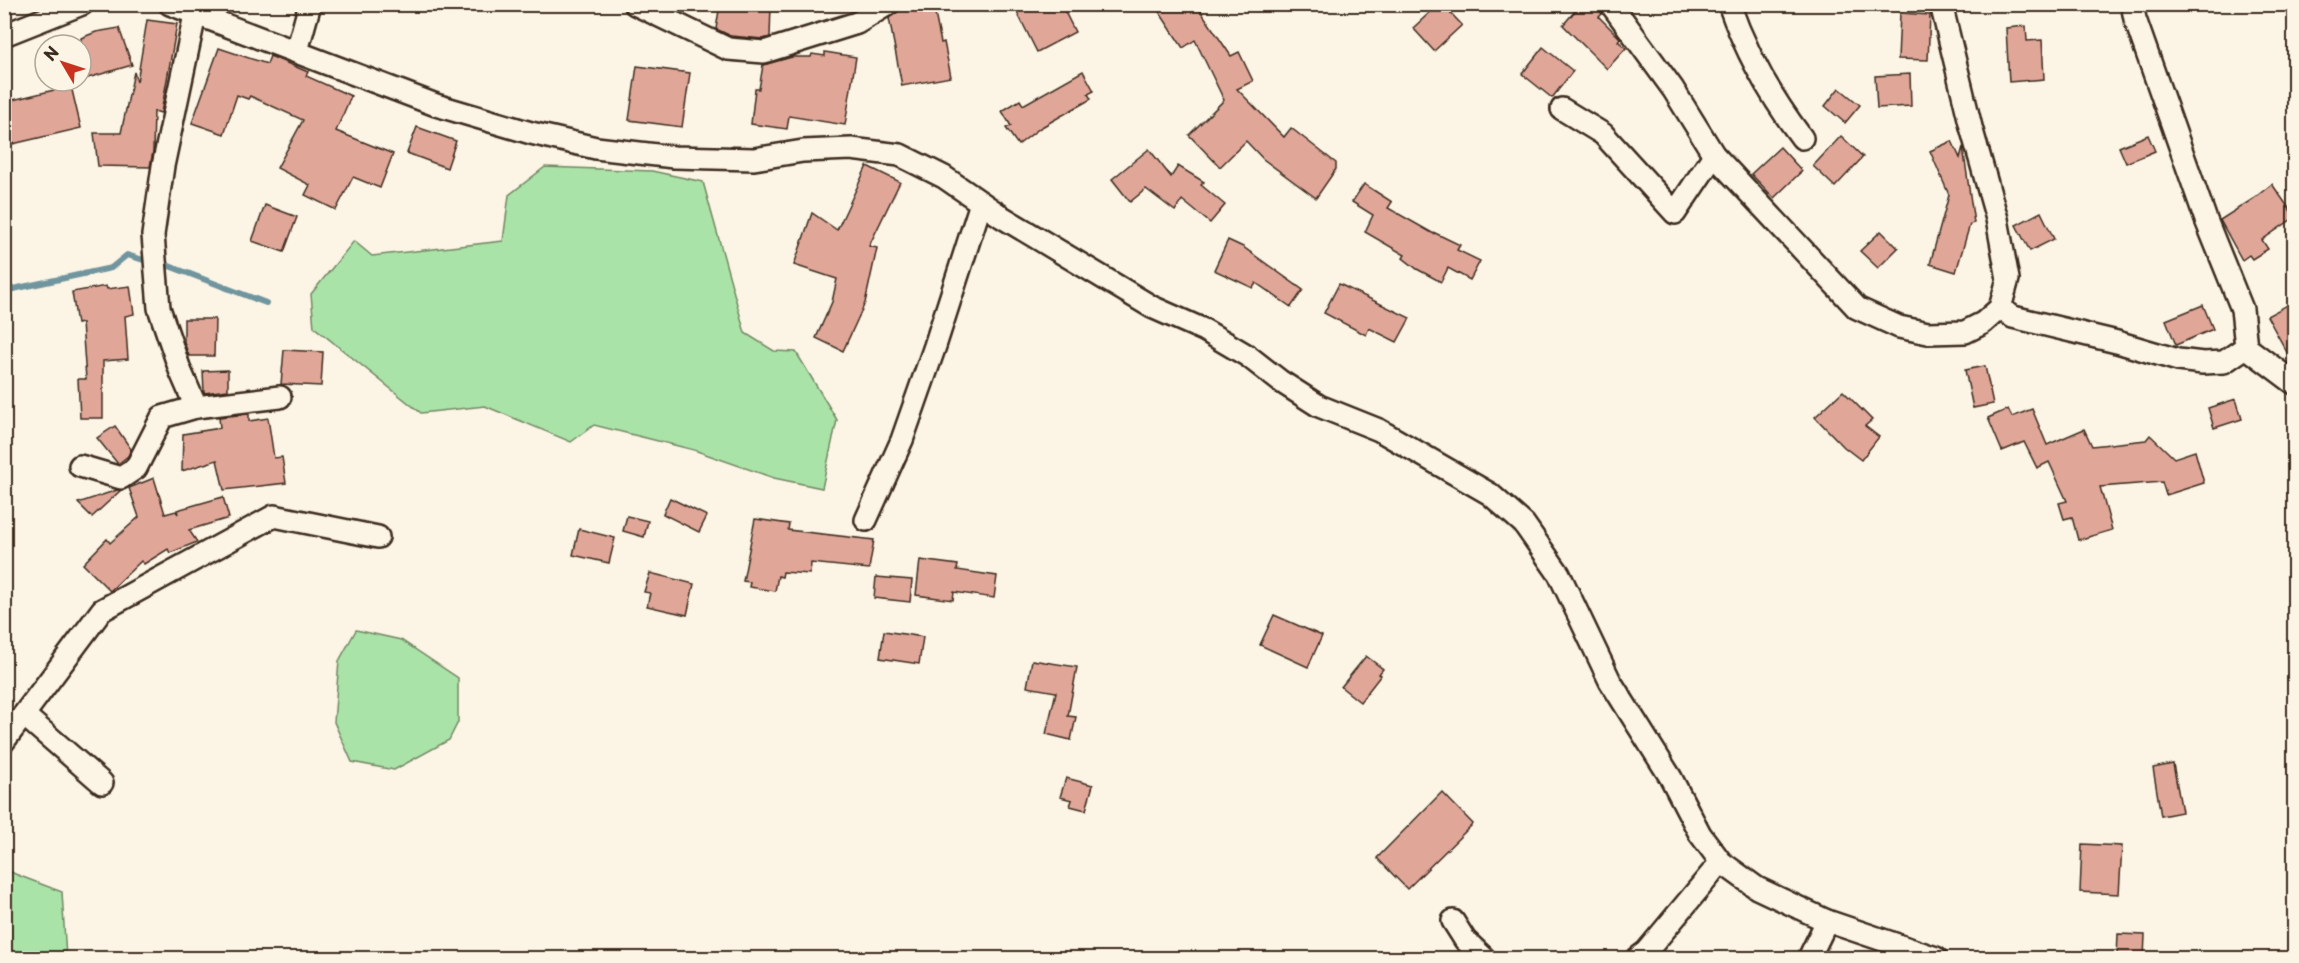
<svg xmlns="http://www.w3.org/2000/svg" width="2299" height="963" viewBox="0 0 2299 963" font-family="'Playpen Sans',sans-serif">
<rect width="100%" height="100%" fill="#fcf5e5"/>
<filter id="ink" filterUnits="userSpaceOnUse"><feTurbulence type="fractalNoise" baseFrequency=".0167" numOctaves="2"/><feDisplacementMap in="SourceGraphic" scale="12" xChannelSelector="R" yChannelSelector="G"/><feConvolveMatrix kernelMatrix="1 2 1 2 8 2 1 2 1" color-interpolation-filters="sRGB"/></filter>
<g filter="url(#ink)">
<g fill="#aae3a8" stroke="#728663" stroke-width="1.5">
<polygon points="545,167 652,171 703,182 745,333 774,351 796,352 837,420 822,488 774,478 694,450 594,425 571,442 485,406 421,413 314,327 311,294 354,241 372,256 503,241 509,195"/>
<polygon points="356,630 401,640 458,678 458,722 449,740 394,770 352,762 334,722 339,661"/>
<polygon points="4,868 15,874 62,892 66,958 5,958"/>
</g>
<g fill="none" stroke-linecap="round" stroke-linejoin="round">
<g stroke="#6f959e" stroke-width="6">
<polyline points="164,264 266,303"/>
<polyline points="4,291 111,268 127,255 150,262"/>
</g>
</g>
<g fill="#e0a799" stroke="#3b2a1e" stroke-width="1.5">
<polygon points="720,4 771,4 770,37 763,39 731,36 716,29"/>
<polygon points="901,4 933,4 941,43 944,42 951,77 902,86 889,18 899,11"/>
<polygon points="1013,4 1061,4 1075,32 1037,52"/>
<polygon points="1154,4 1196,4 1231,56 1239,52 1253,81 1237,89 1284,137 1291,128 1336,163 1336,169 1316,198 1263,159 1246,141 1220,167 1189,135 1224,100 1195,40 1183,48"/>
<polygon points="1439,4 1442,4 1462,25 1434,51 1413,28"/>
<polygon points="1581,4 1594,4 1600,11 1602,14 1599,17 1620,38 1618,41 1626,48 1607,69 1563,25"/>
<polygon points="1900,13 1930,15 1928,60 1898,59"/>
<polygon points="147,20 177,24 161,113 154,111 153,152 150,167 98,166 94,133 121,133 134,72 137,82"/>
<polygon points="2026,26 2027,41 2042,40 2044,79 2009,82 2006,28"/>
<polygon points="119,28 132,65 81,80 81,38 96,32"/>
<polygon points="1543,47 1573,71 1552,98 1522,74"/>
<polygon points="219,48 267,64 270,56 308,72 306,76 351,96 336,131 393,154 380,188 353,177 336,210 305,195 310,185 277,168 303,120 250,96 248,99 237,95 224,134 192,123"/>
<polygon points="825,52 856,57 845,125 789,116 787,129 751,124 755,89 759,89 763,65 792,57 811,57 812,54 825,56"/>
<polygon points="637,66 690,73 682,127 629,120"/>
<polygon points="1083,71 1094,91 1088,94 1091,99 1040,128 1018,145 1006,128 1011,126 1002,111 1020,100 1023,105"/>
<polygon points="1910,74 1911,106 1877,108 1875,76"/>
<polygon points="71,86 81,128 4,146 4,102"/>
<polygon points="1839,88 1860,105 1845,123 1825,106"/>
<polygon points="417,127 456,141 447,168 407,153"/>
<polygon points="2148,135 2155,151 2126,163 2119,147"/>
<polygon points="1841,136 1863,157 1835,187 1813,166"/>
<polygon points="1952,141 1960,158 1963,147 1974,223 1970,224 1956,272 1930,264 1949,195 1930,151"/>
<polygon points="1780,147 1802,171 1774,198 1751,174"/>
<polygon points="1149,149 1171,177 1178,166 1204,182 1201,185 1225,205 1210,223 1182,200 1175,211 1146,189 1130,202 1112,179"/>
<polygon points="867,166 900,182 869,246 877,248 865,303 843,351 816,338 832,302 837,279 794,265 812,213 837,230"/>
<polygon points="1364,184 1392,202 1388,208 1434,234 1435,233 1460,245 1457,250 1480,261 1470,280 1448,268 1441,282 1417,269 1403,258 1405,255 1365,232 1373,215 1352,202"/>
<polygon points="2272,184 2295,217 2262,240 2268,249 2252,259 2249,255 2242,260 2220,220 2253,199"/>
<polygon points="265,205 297,217 284,252 252,241"/>
<polygon points="2041,212 2054,239 2030,251 2016,225"/>
<polygon points="1881,231 1898,248 1878,268 1860,251"/>
<polygon points="1228,240 1243,247 1303,290 1291,307 1256,283 1253,288 1214,270"/>
<polygon points="1339,284 1410,318 1397,342 1369,328 1366,335 1324,313"/>
<polygon points="106,286 107,289 130,286 134,314 125,316 128,359 103,361 103,418 80,418 78,379 86,379 82,323 77,324 72,292"/>
<polygon points="2295,301 2295,367 2267,316"/>
<polygon points="2203,305 2213,329 2176,345 2166,320"/>
<polygon points="184,319 215,319 214,356 189,356 184,342"/>
<polygon points="284,350 323,352 321,386 281,384"/>
<polygon points="1985,366 1993,404 1973,408 1965,370"/>
<polygon points="228,370 228,390 204,393 203,371"/>
<polygon points="1843,391 1872,420 1865,426 1879,437 1861,460 1844,447 1815,417"/>
<polygon points="2236,399 2242,419 2214,428 2208,408"/>
<polygon points="2008,409 2012,417 2032,409 2047,445 2084,429 2092,446 2146,440 2150,435 2174,458 2195,451 2204,483 2166,495 2162,482 2100,487 2112,530 2078,540 2072,517 2064,519 2059,503 2067,501 2049,462 2037,468 2024,442 2002,451 1988,418"/>
<polygon points="249,414 249,421 268,418 274,458 282,457 286,483 224,490 217,460 182,471 183,434 220,428 219,417"/>
<polygon points="115,426 131,449 128,456 118,464 97,438"/>
<polygon points="154,478 165,514 176,511 178,514 177,510 223,497 229,518 189,530 197,542 170,553 168,549 144,564 141,561 110,591 83,564 107,539 110,543 139,517 129,488"/>
<polygon points="117,490 121,490 92,517 78,503"/>
<polygon points="670,498 707,516 699,532 663,514"/>
<polygon points="627,516 648,521 644,537 623,531"/>
<polygon points="755,519 789,524 788,530 874,540 869,569 811,563 810,574 783,572 782,577 778,576 775,591 749,587 750,582 743,581"/>
<polygon points="579,529 615,538 609,563 573,555"/>
<polygon points="920,560 958,565 957,570 997,576 994,598 954,592 953,600 916,595"/>
<polygon points="650,573 694,584 687,615 647,606 650,593 644,592"/>
<polygon points="876,577 912,580 910,602 874,598"/>
<polygon points="1274,615 1322,636 1308,667 1260,645"/>
<polygon points="884,631 923,637 919,664 880,658"/>
<polygon points="1366,656 1383,669 1379,674 1381,675 1360,702 1341,687"/>
<polygon points="1032,660 1077,667 1068,716 1076,717 1071,740 1046,734 1056,692 1027,687"/>
<polygon points="2173,764 2182,812 2161,816 2153,768"/>
<polygon points="1066,778 1093,785 1086,810 1070,806 1072,800 1060,797"/>
<polygon points="1442,792 1473,824 1407,889 1377,858"/>
<polygon points="2082,844 2122,846 2119,894 2080,892"/>
<polygon points="2118,934 2145,935 2144,958 2117,958"/>
</g>
<g fill="none" stroke-linecap="round" stroke-linejoin="round">
<g stroke="#3b2a1e" stroke-width="26">
<g id="minor">
<polyline points="170,4 436,105 531,133 596,148 674,157 754,159 803,151 851,149 900,155 944,177 1002,217 1152,307 1204,330 1248,356 1280,381 1319,406 1379,430 1490,494 1524,524 1559,574 1610,681 1671,778 1700,834 1721,862 1757,888 1827,921 1936,958"/>
<polyline points="635,4 728,49 764,52 857,23 888,4"/>
<polyline points="1611,4 1673,89 1714,155 1857,308 1899,327 1928,333 1965,332 1983,323 2000,308 2008,279 1997,219 1971,127 1941,4"/>
<path d="M1729,4C1746,53 1771,97 1802,138"/>
<polyline points="2132,4 2135,19 2206,220 2242,309 2246,347 2294,383"/>
<polyline points="195,15 163,166 153,235 159,308 180,370 196,407"/>
<polyline points="4,35 82,4"/>
<polyline points="297,51 310,4"/>
<polyline points="1562,109 1603,134 1675,213 1714,155"/>
<polyline points="2000,308 2013,317 2117,342 2178,360 2203,363 2224,362 2246,347"/>
<polyline points="80,466 121,478 136,468 162,417 196,407 280,397"/>
<polyline points="866,520 902,440 935,346 981,203"/>
<polyline points="24,715 102,783"/>
<polyline points="4,741 102,610 274,516 378,537"/>
<polyline points="1453,921 1465,940 1484,958"/>
<polyline points="1638,958 1646,952 1721,862"/>
<polyline points="1809,958 1827,921"/>
</g>
</g>
<use href="#minor" stroke="#fcf5e5" stroke-width="21"/>
</g>
</g>
<rect width="2299" height="963" fill="none" stroke="#fcf5e5" stroke-width="24"/>
<rect x="12" y="12" width="2275" height="939" fill="none" stroke="#3b2a1e" stroke-width="2" filter="url(#ink)"/>
<g transform="translate(63 63) rotate(309)"><circle r="28" fill="#fcf5e5" stroke="#afa495" stroke-width="1.5"/>
<path d="M0-4.5L10 22L0 15L-10 22Z" fill="#c8321e"/>
<text y="-9" font-size="16" font-weight="bold" text-anchor="middle" fill="#3b2a1e">N</text>
</g>
</svg>
